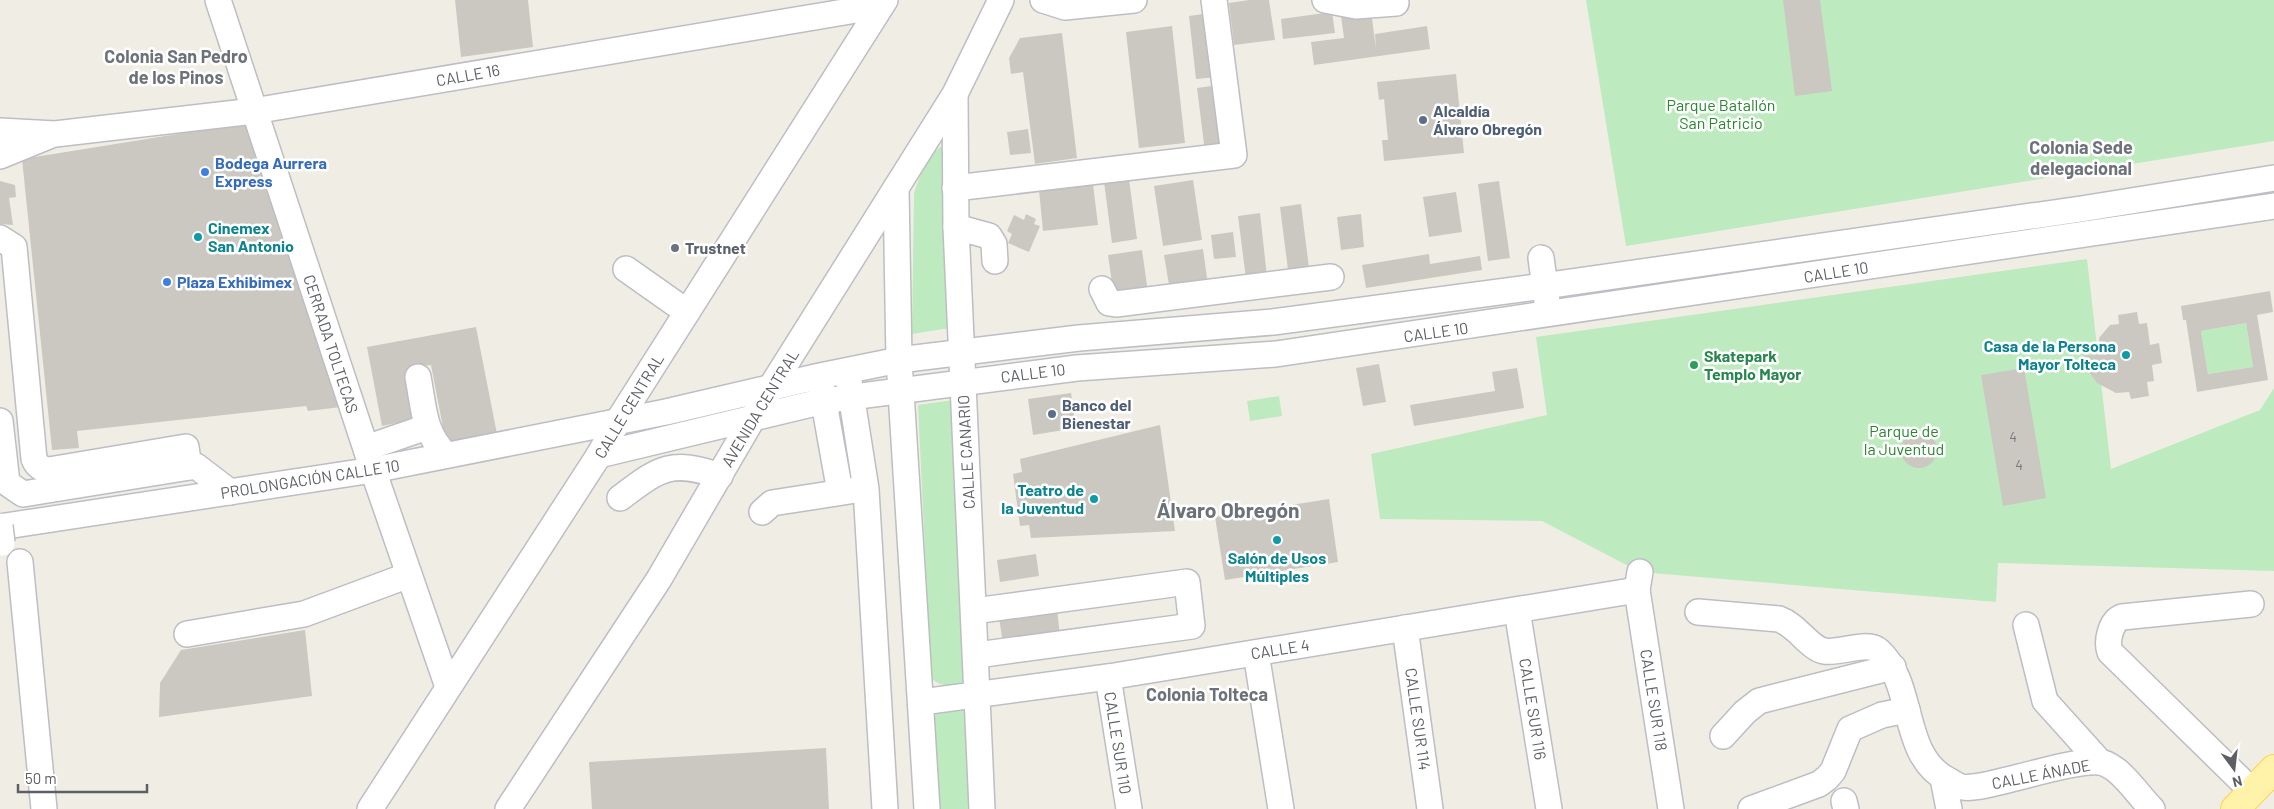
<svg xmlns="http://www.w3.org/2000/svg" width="2274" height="809" viewBox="0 0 2274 809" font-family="Barlow,sans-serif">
<rect width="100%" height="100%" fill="#f0eee4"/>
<g fill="#beeabf">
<polygon points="1586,0 2274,0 2274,141 1626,246"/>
<path d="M943,146L947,148L956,327L912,334L914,194C917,182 929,150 943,146Z"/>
<polygon points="2087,259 2111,469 2260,410 2274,388 2274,571 1998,563 1996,602 1640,572 1542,521 1380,519 1371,454 1547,415 1536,337"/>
<polygon points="2246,323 2253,367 2208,374 2201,331"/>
<polygon points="1279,396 1282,416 1250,421 1247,401"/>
<path d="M961,399L969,679C958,686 939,689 931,677L918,405Z"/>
<path d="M967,708L979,809H937L933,720C937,706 954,709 967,708Z"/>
</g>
<g fill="#cbc8c1" fill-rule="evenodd">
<polygon points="455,0 528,0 533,47 461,57"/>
<polygon points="1249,0 1269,0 1275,40 1234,45 1229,3"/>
<polygon points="1783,0 1820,0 1832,91 1795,96"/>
<polygon points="1371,11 1376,49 1375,34 1427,26 1430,49 1314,65 1311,42 1344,38 1341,16"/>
<polygon points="1332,12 1335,33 1283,39 1281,19"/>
<polygon points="1210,13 1218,77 1196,79 1189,16"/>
<polygon points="1172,26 1185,143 1139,148 1126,32"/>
<polygon points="1062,33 1077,158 1035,164 1023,72 1011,74 1009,58 1020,38"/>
<polygon points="1456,74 1464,153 1384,161 1382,140 1388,140 1384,99 1379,100 1377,82"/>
<polygon points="1218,85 1226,149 1205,152 1197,88"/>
<polygon points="246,123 341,407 308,411 306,406 77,431 79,448 52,450 22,159"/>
<polygon points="1028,129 1031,153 1010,155 1007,132"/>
<polygon points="1129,179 1137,239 1112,243 1104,182"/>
<polygon points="1193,180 1202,240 1163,246 1154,186"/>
<polygon points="0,181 15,185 16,197 9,198 13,225 0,224"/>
<polygon points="1499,181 1510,258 1488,261 1478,184"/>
<polygon points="1093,184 1098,225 1043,231 1039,190"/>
<polygon points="1456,192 1462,232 1429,237 1423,197"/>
<polygon points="1301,204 1309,268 1288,270 1280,207"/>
<polygon points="1260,213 1267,277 1246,279 1238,216"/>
<polygon points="1026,214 1036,219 1034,224 1040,226 1029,252 1008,243 1012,234 1007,231 1014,215 1024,220"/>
<polygon points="1361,214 1364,247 1341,250 1337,217"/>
<polygon points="1233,232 1236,257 1214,259 1211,235"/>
<polygon points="1203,249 1208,285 1170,291 1164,255"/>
<polygon points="1142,250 1148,292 1114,297 1108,255"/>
<polygon points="1429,254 1430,264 1480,256 1482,270 1366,288 1362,265"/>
<path d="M2270,291L2273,312L2257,315L2268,380L2197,392L2186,320H2183L2181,306ZM2246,323L2253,367L2208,374L2201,331Z"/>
<polygon points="2137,312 2139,324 2147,323 2150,345 2159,343 2162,363 2152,365 2154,381 2147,382 2149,396 2131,399 2129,392 2116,393 2097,383 2085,366 2081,356 2100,354 2099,338 2110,325 2119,324 2118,315"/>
<polygon points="476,327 497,434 446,443 431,365 411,368 421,418 382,426 367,347"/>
<polygon points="1379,364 1386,402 1363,406 1356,368"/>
<polygon points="1517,368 1524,408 1414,426 1410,405 1495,391 1492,372"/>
<polygon points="2024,368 2046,498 2003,506 1981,375"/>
<polygon points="1071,393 1076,428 1033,435 1028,399"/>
<polygon points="1160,425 1175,531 1031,538 1029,525 1020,526 1013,474 1022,472 1020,459"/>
<circle cx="1919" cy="450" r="18"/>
<polygon points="1329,499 1338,562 1225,580 1215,517"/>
<polygon points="1036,554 1039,576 1000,582 997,560"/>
<polygon points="1057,609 1060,636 1003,644 999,617"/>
<polygon points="305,630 312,696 159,717 160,683 181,650"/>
<polygon points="826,748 829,809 592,809 589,762"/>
</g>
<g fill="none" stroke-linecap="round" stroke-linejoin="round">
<g stroke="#bcbec4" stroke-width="28">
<g id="minor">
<polyline points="218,0 373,470 448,687"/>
<polyline points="1043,0 1065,7 1134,0"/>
<polyline points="1325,0 1356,6 1396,3"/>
<polyline points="955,95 956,227 982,809"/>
<polyline points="0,131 55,134 254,111 880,6"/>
<polyline points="0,156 49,136"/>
<polyline points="896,188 899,360 927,809"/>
<polyline points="955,188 1234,155 1214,0"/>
<polyline points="956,227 989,236 994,244 995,261"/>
<path d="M0,238L14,247L34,459C37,466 41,469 49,470L186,447L189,467"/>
<polyline points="1541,258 1547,302"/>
<polyline points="626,269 687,312"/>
<polyline points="1102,289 1109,303 1116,304 1331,277"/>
<path d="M418,377C424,408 423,432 446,455"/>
<polyline points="849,381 866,489 885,809"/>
<polyline points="821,386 840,492"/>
<polyline points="0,421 7,483 23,494 196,466 230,492"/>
<polyline points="366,448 427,427"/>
<polyline points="599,455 824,401 852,397 1077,368 1276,354 2274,206"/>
<path d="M620,498C660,468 670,459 720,476"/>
<polyline points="762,512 772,503 856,490"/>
<polyline points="0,527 373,470 666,412 820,376 899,360 1079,338 1273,322 1544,286 2081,209 2274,178"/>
<polyline points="20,562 44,809"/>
<polyline points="1640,572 1637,590 1671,809"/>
<path d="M2251,604L2122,617C2111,621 2106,641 2110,652L2252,791"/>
<polyline points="1517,610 1549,809"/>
<polyline points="974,611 1187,582 1192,626 977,655"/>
<path d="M1698,612L1779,619C1798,626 1809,648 1824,651C1840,654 1868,640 1879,651C1916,685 1900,756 1948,780C1952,782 1957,786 1962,787C1974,789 1990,784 2003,781C2027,776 2076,760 2099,762C2104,762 2112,767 2116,770C2129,780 2140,797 2152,809"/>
<polyline points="2026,625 2045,701 2100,762"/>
<polyline points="1405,628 1430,809"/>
<polyline points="187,634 304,614 409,575"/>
<polyline points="1256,653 1281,809"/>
<polyline points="1108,677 1129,809"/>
<polyline points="922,702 1108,677 1637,590"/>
<polyline points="1723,736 1745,712 1759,701 1893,667"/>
<polyline points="1943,778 1949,809"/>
<polyline points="1844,801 1846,809"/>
<polyline points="370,809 599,455 618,421 885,0"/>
<polyline points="508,809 659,579 771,387 955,94 1001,0"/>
<polyline points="1751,809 1819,784 1827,778 1833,771 1850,729 1882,715 1907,710"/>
</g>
</g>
<g stroke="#ffd24e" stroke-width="30">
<polyline id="major" points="2235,809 2274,769"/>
</g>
<use href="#minor" stroke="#fff" stroke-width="25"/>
<use href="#major" stroke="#fff3aa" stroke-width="28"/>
<g stroke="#bcbec4" stroke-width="28" stroke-linecap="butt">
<polyline id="minor-bridge" points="0,526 2,543"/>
</g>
<use href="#minor-bridge" stroke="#fff" stroke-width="25"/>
</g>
<g fill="#5c6f8a" stroke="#fff" stroke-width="2">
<circle cx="1423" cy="120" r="5"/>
<circle cx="1052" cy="414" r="5"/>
</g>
<g fill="#3f7fe0" stroke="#fff" stroke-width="2">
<circle cx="205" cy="172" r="5"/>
<circle cx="167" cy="282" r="5"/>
</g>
<g fill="#0f9aa8" stroke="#fff" stroke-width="2">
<circle cx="198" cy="237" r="5"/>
<circle cx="2126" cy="355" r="5"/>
<circle cx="1094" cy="499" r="5"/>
<circle cx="1277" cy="540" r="5"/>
</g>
<circle fill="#6b7280" stroke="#fff" stroke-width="2" cx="675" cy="248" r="5"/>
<circle fill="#2e9e5b" stroke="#fff" stroke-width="2" cx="1694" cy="365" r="5"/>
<g text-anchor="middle" stroke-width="5" stroke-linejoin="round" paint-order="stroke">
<g font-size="14" fill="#787a7d">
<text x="2013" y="442">4</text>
<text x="2019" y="470">4</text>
</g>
<g font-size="16" fill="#5c6066" stroke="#fff">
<text transform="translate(468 75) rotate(-10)" y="6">CALLE 16</text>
<text transform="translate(1836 272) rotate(-9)" y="6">CALLE 10</text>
<text transform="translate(1436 332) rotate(-8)" y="6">CALLE 10</text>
<text transform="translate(331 344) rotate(72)" y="6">CERRADA TOLTECAS</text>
<text transform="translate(1033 373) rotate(-7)" y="6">CALLE 10</text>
<text transform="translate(629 406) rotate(-59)" y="6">CALLE CENTRAL</text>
<text transform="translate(760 408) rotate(-59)" y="6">AVENIDA CENTRAL</text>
<text transform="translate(966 452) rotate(-93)" y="6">CALLE CANARIO</text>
<text transform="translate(310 479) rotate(-9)" y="6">PROLONGACIÓN CALLE 10</text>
<text transform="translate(1280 649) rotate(-9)" y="6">CALLE 4</text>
<text transform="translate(1654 700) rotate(81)" y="6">CALLE SUR 118</text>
<text transform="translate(1533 709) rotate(81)" y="6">CALLE SUR 116</text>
<text transform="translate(1418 719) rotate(82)" y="6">CALLE SUR 114</text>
<text transform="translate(1118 743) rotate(81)" y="6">CALLE SUR 110</text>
<text transform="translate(2041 774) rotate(-11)" y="6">CALLE ÁNADE</text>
</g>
<g font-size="16" fill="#2b8632" stroke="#fff">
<text x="1721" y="111">Parque Batallón<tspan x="1721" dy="18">San Patricio</tspan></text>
<text x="1904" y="437">Parque de<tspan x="1904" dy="18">la Juventud</tspan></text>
</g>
<g font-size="16" font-weight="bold" fill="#4e5e75" stroke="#fff" text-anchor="start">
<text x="1433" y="117">Alcaldía<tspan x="1433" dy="18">Álvaro Obregón</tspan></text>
<text x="1062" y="411">Banco del<tspan x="1062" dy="18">Bienestar</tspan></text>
</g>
<g font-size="16" font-weight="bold" fill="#366cbe" stroke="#fff" text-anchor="start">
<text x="215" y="169">Bodega Aurrera<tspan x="215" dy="18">Express</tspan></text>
<text x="177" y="288">Plaza Exhibimex</text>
</g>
<g font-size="16" font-weight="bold" fill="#0d838f" stroke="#fff" text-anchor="end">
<text x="208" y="234" text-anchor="start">Cinemex<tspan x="208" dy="18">San Antonio</tspan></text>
<text x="2116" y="352">Casa de la Persona<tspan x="2116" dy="18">Mayor Tolteca</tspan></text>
<text x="1084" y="496">Teatro de<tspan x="1084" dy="18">la Juventud</tspan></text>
<text x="1277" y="564" text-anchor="middle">Salón de Usos<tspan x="1277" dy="18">Múltiples</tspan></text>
</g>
<g font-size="16" font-weight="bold" fill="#5b616d" stroke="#fff" text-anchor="start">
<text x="685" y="254">Trustnet</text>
</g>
<g font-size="16" font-weight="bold" fill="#27864d" stroke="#fff" text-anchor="start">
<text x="1704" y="362">Skatepark<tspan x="1704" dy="18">Templo Mayor</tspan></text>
</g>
<g font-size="18" font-weight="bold" fill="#6d7279" stroke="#fff">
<text x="176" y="63">Colonia San Pedro<tspan x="176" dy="21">de los Pinos</tspan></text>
<text x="2081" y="154">Colonia Sede<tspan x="2081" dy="21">delegacional</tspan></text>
<text x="1207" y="701">Colonia Tolteca</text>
</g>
<g font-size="21" font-weight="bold" fill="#6d7279" stroke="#fff">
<text x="1228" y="518">Álvaro Obregón</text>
</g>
</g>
<g transform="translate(2234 769) rotate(165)" stroke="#ffffff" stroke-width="4" paint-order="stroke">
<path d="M0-4L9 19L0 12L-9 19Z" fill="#5c6066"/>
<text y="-8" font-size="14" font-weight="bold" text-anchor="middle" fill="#5c6066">N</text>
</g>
<path d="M18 784v8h129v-8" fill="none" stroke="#5c6066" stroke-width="2.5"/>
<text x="25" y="784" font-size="15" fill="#5c6066" stroke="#ffffff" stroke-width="4" paint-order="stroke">50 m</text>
</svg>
